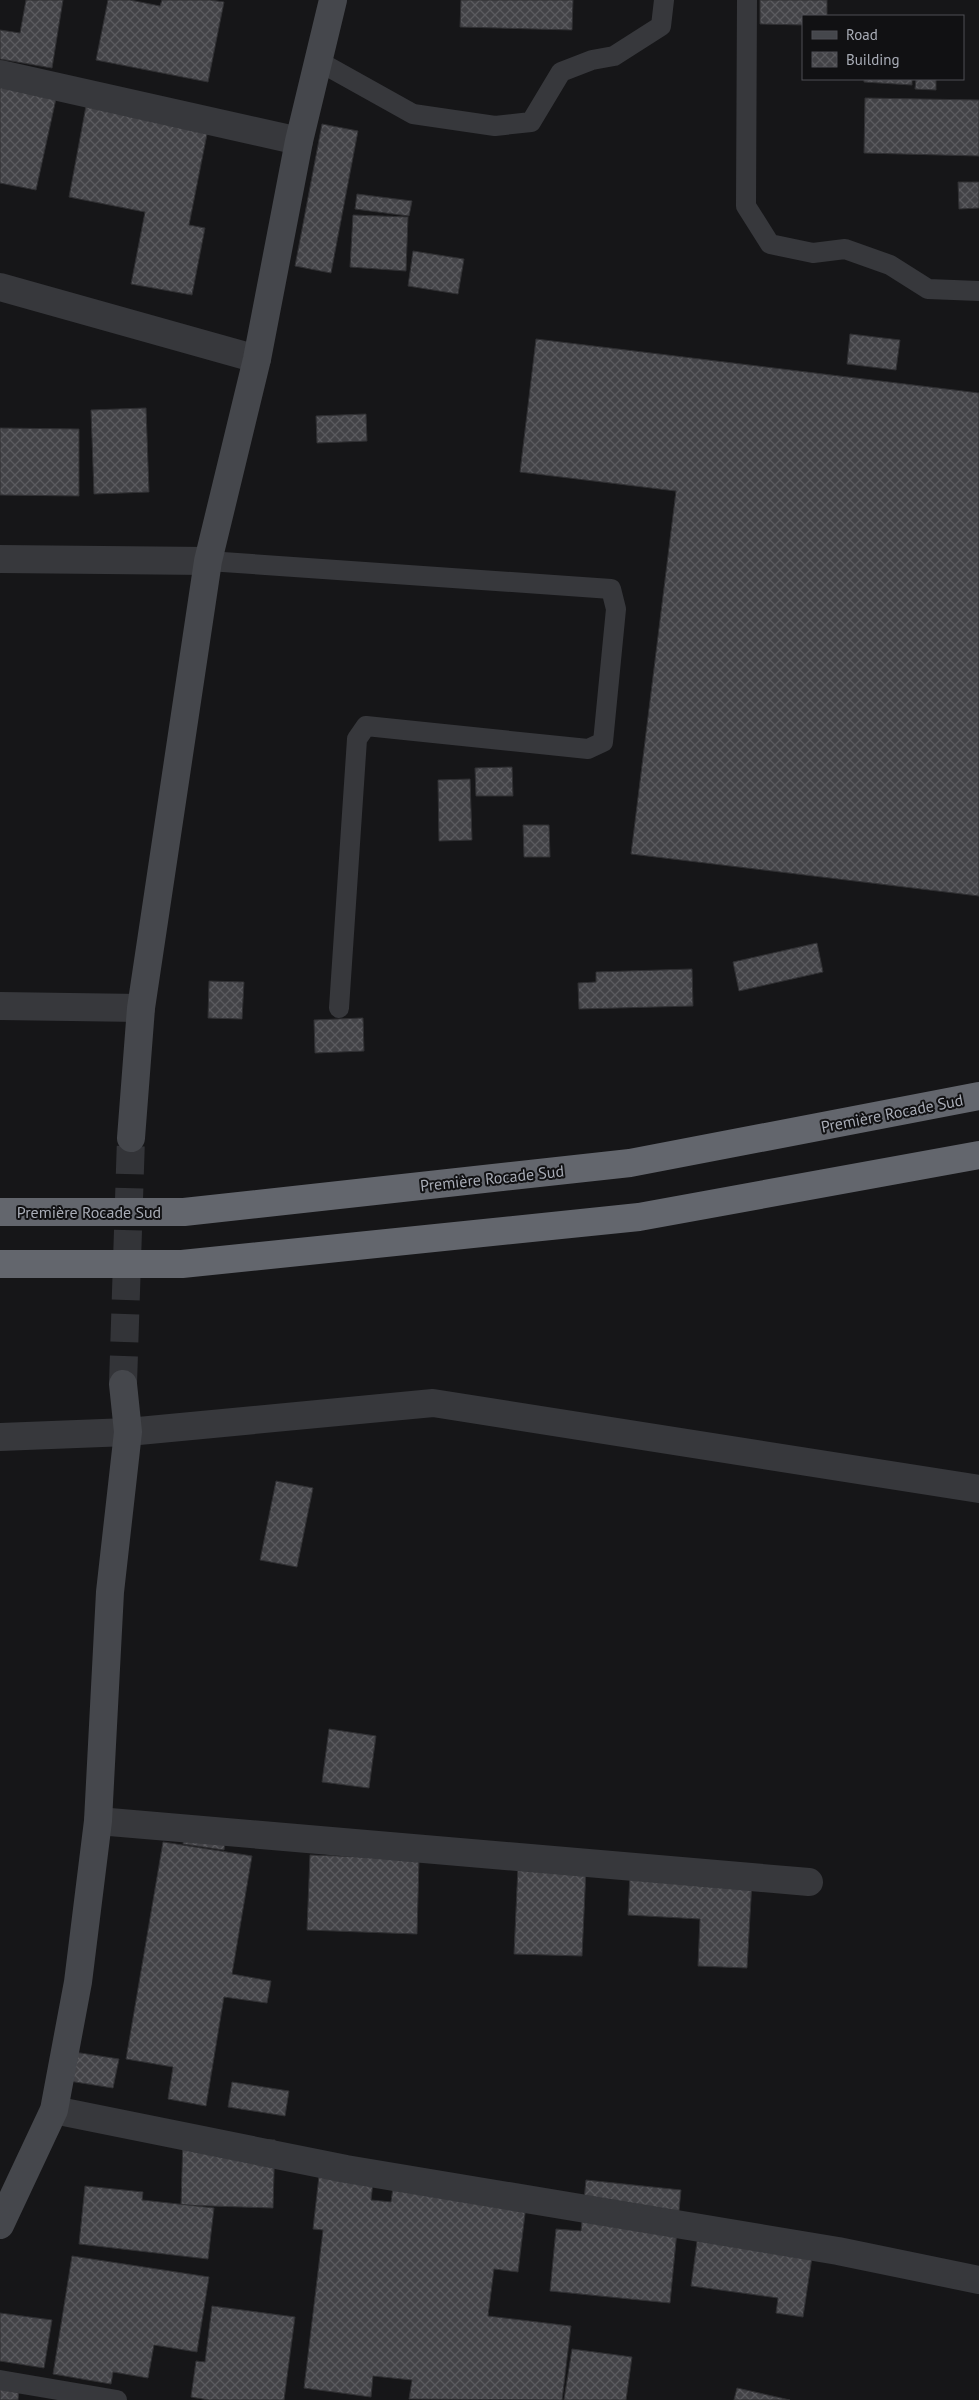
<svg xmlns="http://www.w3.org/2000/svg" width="979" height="2400" viewBox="0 0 979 2400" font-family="'PT Sans',sans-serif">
<defs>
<pattern id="building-cross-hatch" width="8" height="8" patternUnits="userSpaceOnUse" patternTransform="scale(1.25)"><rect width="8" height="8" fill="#434347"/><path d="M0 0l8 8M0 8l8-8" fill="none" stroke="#5b5b5f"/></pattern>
</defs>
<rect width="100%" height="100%" fill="#161618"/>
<g fill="url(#building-cross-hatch)" stroke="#303033">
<polygon points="26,0 63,0 52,68 0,59 0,30 20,33"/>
<polygon points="108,0 130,0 160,6 162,0 210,0 224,2 208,82 96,60"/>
<polygon points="461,0 573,0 572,30 460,27"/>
<polygon points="760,0 827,0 827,16 803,16 803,25 760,24"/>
<polygon points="0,72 59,85 36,190 0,183"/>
<polygon points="864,79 912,79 912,85 864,82"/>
<polygon points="916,79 936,79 936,90 915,89"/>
<polygon points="865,98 979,100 979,156 864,153"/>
<polygon points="86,106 208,129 189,225 205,228 192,295 131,284 145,212 69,197"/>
<polygon points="322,124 358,131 331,273 295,266"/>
<polygon points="958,182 979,182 979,208 959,209"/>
<polygon points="357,194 412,201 409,216 355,209"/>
<polygon points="353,215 408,217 406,271 350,267"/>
<polygon points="413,251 464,259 458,294 408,286"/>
<polygon points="850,334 900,340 896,370 847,364"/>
<polygon points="536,339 979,393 979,896 631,854 676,491 520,472"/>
<polygon points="146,408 149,492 94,494 91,410"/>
<polygon points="366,414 367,441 317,443 316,416"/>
<polygon points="0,428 79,429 79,496 0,495"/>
<polygon points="512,767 513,796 476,796 475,768"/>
<polygon points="470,779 472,840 439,841 438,780"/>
<polygon points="523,825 549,825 550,857 524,857"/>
<polygon points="817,943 823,972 739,991 733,962"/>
<polygon points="692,969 693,1006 579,1009 578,983 596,982 596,972"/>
<polygon points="209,981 244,982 242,1019 208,1018"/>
<polygon points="363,1018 364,1051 315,1053 314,1020"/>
<polygon points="276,1481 313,1488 297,1567 260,1560"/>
<polygon points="329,1729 376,1736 369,1788 322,1782"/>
<polygon points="186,1825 226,1831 224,1850 183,1844"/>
<polygon points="163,1842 252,1856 232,1974 271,1981 267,2003 224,1997 206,2106 168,2099 173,2067 126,2059"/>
<polygon points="310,1855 419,1859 417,1934 307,1930"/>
<polygon points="518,1866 586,1869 582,1956 514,1954"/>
<polygon points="630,1874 752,1881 747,1968 698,1966 700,1919 628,1915"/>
<polygon points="74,2052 119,2059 113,2088 69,2081"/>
<polygon points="232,2082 289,2091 285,2116 228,2107"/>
<polygon points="183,2137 275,2140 273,2208 181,2205"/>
<polygon points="321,2158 375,2165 371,2200 391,2202 395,2173 528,2189 518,2272 494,2269 488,2316 571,2326 562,2400 409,2399 412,2380 373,2376 371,2397 304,2388 323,2230 313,2229"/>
<polygon points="586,2180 681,2190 670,2303 550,2291 556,2229 581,2231"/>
<polygon points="85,2186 143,2192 142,2200 214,2208 208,2259 79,2244"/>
<polygon points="699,2227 814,2244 803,2317 776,2313 778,2298 691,2286"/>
<polygon points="72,2256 209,2277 197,2352 154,2345 148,2378 113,2372 111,2384 53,2374"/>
<polygon points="212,2306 295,2317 284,2400 209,2400 191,2397 196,2361 205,2362"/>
<polygon points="0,2313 52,2320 44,2368 0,2361"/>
<polygon points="572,2349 632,2357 626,2400 564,2400"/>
<polygon points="0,2388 19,2390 18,2400 0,2400"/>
<polygon points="737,2388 790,2400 734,2400"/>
</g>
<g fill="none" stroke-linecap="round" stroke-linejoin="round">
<polyline stroke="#333438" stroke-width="28" stroke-dasharray="28 14" stroke-linecap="butt" points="123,1384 131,1138"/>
<g stroke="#37383c" stroke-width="20">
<polyline points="747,0 746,206 770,244 813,253 845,249 890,265 928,289 979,291"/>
<polyline points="318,61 413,114 495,126 531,122 561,72 592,60 614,56 661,26 664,0"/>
<polyline points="208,561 611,589 616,609 603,742 588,749 366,726 357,739 339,1008"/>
<polyline points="0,2380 117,2400"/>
</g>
<g stroke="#37383c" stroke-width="28">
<polyline points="0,74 299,141"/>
<polyline points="0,287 257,359"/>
<polyline points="0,559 208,561"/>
<polyline points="0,1006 141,1008"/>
<polyline points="0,1437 128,1432 433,1403 979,1489"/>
<polyline points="98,1821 809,1882"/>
<polyline points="54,2110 346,2169 838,2251 979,2280"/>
</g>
<g stroke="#45474c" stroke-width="28">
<polyline points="131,1138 141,1008 208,561 257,359 299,141 333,0"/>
<polyline points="0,2225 54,2110 78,1982 98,1821 110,1592 128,1432 123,1384"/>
</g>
<g stroke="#63666d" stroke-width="28">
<polyline points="0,1212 184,1212 630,1163 979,1096"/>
<polyline points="0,1264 182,1264 639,1217 979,1155"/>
</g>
</g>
<g text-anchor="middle" stroke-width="4" stroke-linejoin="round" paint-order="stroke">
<g font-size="16" fill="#a9adb7" stroke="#111113">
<text transform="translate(892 1113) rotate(-11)" y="6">Première Rocade Sud</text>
<text transform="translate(492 1178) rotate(-6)" y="6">Première Rocade Sud</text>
<text x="89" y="1218">Première Rocade Sud</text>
</g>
</g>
<rect x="802" y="15" width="162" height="65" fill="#111113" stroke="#4e4f55"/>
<rect x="812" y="31" width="25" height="8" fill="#45474c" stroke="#4e4f55"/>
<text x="846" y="40" font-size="15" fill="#a9adb7">Road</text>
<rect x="812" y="52" width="25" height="15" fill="url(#building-cross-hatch)" stroke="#4e4f55"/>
<text x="846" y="65" font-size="15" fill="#a9adb7">Building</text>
</svg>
